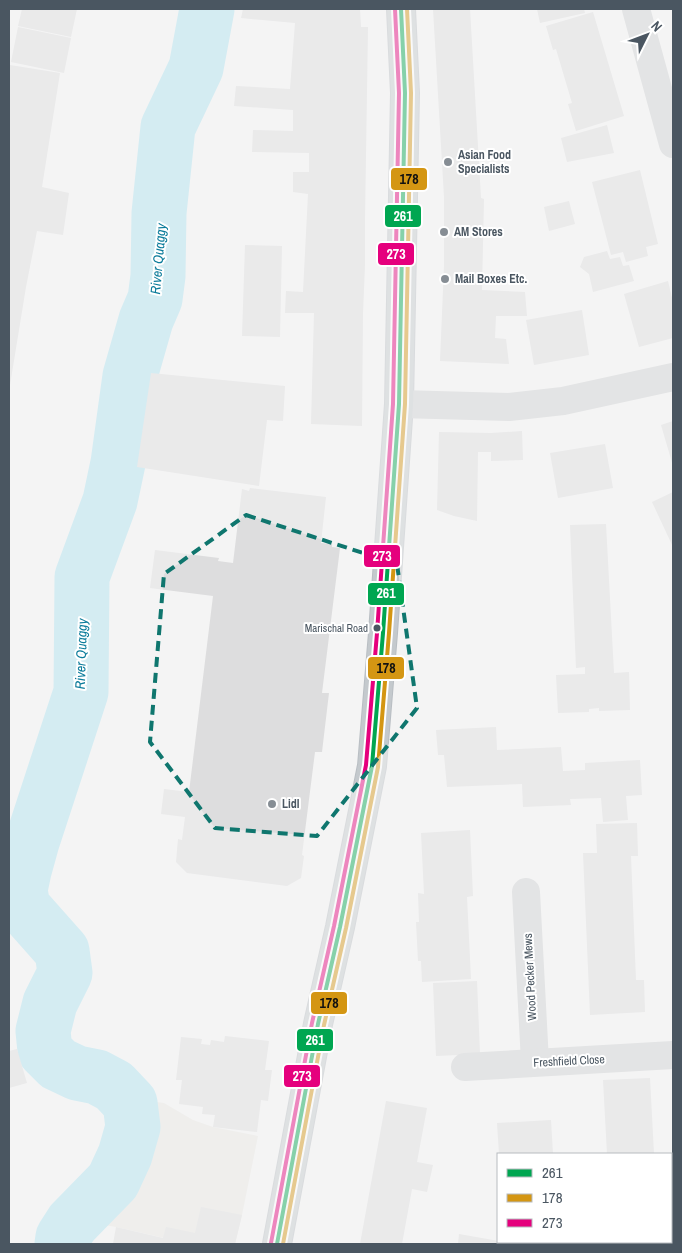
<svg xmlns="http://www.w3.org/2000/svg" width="682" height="1253" viewBox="0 0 682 1253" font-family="'Archivo Narrow',sans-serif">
<rect width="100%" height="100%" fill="#f4f4f4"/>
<polygon fill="#e8e7e3" points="142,1100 164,1103 193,1120 213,1127 258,1136 242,1215 235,1244 190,1244 116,1227 85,1222 127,1179 144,1135 146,1119"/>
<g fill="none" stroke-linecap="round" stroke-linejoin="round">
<polyline stroke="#aee2f0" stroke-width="55" points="62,1244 63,1237 72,1223 113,1181 125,1155 133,1127 130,1103 114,1086 97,1077 77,1073 58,1064 45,1051 43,1031 50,1003 65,973 62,951 23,907 20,890 24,871 32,842 81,692 82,577 110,501 118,463 130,376 146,320 155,299 158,276 159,213 168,127 196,68 207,9"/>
</g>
<g fill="#ddddde">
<polygon points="22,9 77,9 71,37 18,26"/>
<polygon points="243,9 360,9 361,27 368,27 365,219 365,265 363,313 362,426 311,424 314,313 285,313 286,291 303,292 308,194 293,192 293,172 309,172 309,153 252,152 253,130 293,131 293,110 234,106 236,86 290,89 295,23 241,18"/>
<polygon points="433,9 470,9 481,198 484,199 482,290 525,292 527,316 496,316 495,338 506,339 509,364 440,361 444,266 444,197"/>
<polygon points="537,9 584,9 585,13 540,23"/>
<polygon points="593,12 624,116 576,131 568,104 572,103 556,49 553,50 546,26"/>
<polygon points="18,27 71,38 64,73 11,62"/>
<polygon points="10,65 60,73 42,187 69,193 63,235 37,231 26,287 10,385 9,385 9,74"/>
<polygon points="607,125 614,153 567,162 561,138"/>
<polygon points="640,170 658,244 646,247 648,256 626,262 623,252 611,255 592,182"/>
<polygon points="569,201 575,224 549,231 544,207"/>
<polygon points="245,245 282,246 280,337 242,336"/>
<polygon points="607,251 610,259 620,257 623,266 629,265 634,281 593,292 589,274 580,267 584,257"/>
<polygon points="668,281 673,302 673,338 639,347 624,294"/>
<polygon points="582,310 589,355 534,365 526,320"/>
<polygon points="151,373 285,386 283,421 267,420 259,486 137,467"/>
<polygon points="673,421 673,466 661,425"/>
<polygon points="522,431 523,460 491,461 491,452 478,452 477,521 454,516 437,510 439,432 491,433"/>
<polygon points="605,444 613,488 558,498 550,453"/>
<polygon points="250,488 326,497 321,543 332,544 332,547 340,548 322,693 329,693 322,752 315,752 302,855 304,856 301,878 287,886 187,873 176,862 178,839 182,840 185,817 161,814 164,789 189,792 213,596 150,588 155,550 219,558 218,561 233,563 242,489 249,491"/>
<polygon points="673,492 673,547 652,502"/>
<polygon points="606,524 614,673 629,672 630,710 599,711 599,708 589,709 589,712 558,713 556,675 585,674 585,667 576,668 570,525"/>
<polygon points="496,727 497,750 561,747 563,771 585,770 585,763 640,760 642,795 626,796 628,820 603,822 601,798 570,799 571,805 523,807 522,784 447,787 444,755 438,755 436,730"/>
<polygon points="637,823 638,856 631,856 636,980 644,980 645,1012 590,1015 583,853 597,853 596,824"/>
<polygon points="470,830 473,896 467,897 471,979 422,982 421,961 418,961 416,922 419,922 418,893 424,894 421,833"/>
<polygon points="477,981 480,1054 436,1056 433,983"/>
<polygon points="225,1036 269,1041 265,1070 272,1070 268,1101 261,1100 257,1132 213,1127 215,1115 202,1114 203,1107 179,1104 182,1080 176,1080 181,1037 202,1039 201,1044 210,1045 211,1040 224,1042"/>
<polygon points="17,1049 27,1083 9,1088 9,1051"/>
<polygon points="650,1078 654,1154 607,1154 603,1080"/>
<polygon points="386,1101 427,1108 417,1162 433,1165 427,1192 412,1189 402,1244 360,1244"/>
<polygon points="551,1120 553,1154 499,1154 497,1123"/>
<polygon points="201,1207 242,1215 235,1244 113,1244 116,1227 163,1238 166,1227 195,1233"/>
<polygon points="459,1234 510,1243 510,1244 458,1244"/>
<rect x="611" y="1242" width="47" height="2"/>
</g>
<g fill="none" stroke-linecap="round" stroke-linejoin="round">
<g stroke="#b9bec3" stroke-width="30">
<polyline id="trunk" points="277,1244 318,1024 340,927 372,766 383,633 399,404 405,93 401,9"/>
</g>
<g stroke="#ced0d2" stroke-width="28">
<polyline points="636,9 673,144"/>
<polyline points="399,404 509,407 563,401 673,377"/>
<polyline points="526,892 535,1062"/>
<polyline points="465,1067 673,1055"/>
</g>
<use href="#trunk" stroke="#c4c9cd" stroke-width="28"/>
<g stroke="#fff" stroke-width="8">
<polyline id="bus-1" points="277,1244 318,1024 340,927 372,766 383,633 399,404 405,93 401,9"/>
</g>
<g stroke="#fff" stroke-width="8">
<polyline id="bus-2" points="283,1244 324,1025 346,928 378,767 389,633 405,404 411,93 407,9"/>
</g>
<g stroke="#fff" stroke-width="8">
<polyline id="bus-3" points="271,1243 312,1023 334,926 366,765 377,633 393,404 399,93 395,9"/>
</g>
<use href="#bus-1" stroke="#00a651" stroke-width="4"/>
<use href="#bus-2" stroke="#d49613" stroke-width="4"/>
<use href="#bus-3" stroke="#e5007d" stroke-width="4"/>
</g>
<path d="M0 0H682V1253H0ZM246,515L397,564L417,708L317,836L215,828L150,742L164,574Z" fill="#f4f4f4" fill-opacity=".55" fill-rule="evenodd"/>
<path fill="none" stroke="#0f766e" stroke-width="4" stroke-dasharray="10 6" stroke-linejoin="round" d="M246,515L397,564L417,708L317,836L215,828L150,742L164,574Z"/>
<g fill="#868d94" stroke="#fff" stroke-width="2">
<circle cx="448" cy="162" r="5"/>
<circle cx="444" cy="232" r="5"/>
<circle cx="445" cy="279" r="5"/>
<circle cx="272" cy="804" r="5"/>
</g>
<circle fill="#4a5661" stroke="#fff" stroke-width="2" cx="377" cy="628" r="4.5"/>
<g text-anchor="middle" stroke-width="4" stroke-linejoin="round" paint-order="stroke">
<g font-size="11" fill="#4a5661" stroke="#fff" text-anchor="end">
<text x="368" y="632">Marischal Road</text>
</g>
<g font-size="12" font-weight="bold" fill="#4a5661" stroke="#fff" text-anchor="start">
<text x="458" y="159">Asian Food<tspan x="458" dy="14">Specialists</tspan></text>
<text x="454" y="236">AM Stores</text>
<text x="455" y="283">Mail Boxes Etc.</text>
<text x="282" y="808">Lidl</text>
</g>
<g font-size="12" fill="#4a5661" stroke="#fff">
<text transform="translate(530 977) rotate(-93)" y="4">Wood Pecker Mews</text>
<text transform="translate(569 1061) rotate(-3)" y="4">Freshfield Close</text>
</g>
<g font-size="14" font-style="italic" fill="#0c7c9b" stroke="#fff">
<text transform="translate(158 259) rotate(-85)" y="5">River Quaggy</text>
<text transform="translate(81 654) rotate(-88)" y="5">River Quaggy</text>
</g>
</g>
<g stroke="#fff" stroke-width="2">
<rect x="390" y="167" width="38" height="24" rx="5" fill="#d49613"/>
<rect x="384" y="204" width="38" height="24" rx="5" fill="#00a651"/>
<rect x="377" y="242" width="38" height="24" rx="5" fill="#e5007d"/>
<rect x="363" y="544" width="38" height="24" rx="5" fill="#e5007d"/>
<rect x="367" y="582" width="38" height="24" rx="5" fill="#00a651"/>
<rect x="367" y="656" width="38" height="24" rx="5" fill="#d49613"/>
<rect x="310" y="991" width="38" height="24" rx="5" fill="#d49613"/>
<rect x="296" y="1028" width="38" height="24" rx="5" fill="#00a651"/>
<rect x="283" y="1064" width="38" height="24" rx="5" fill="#e5007d"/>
</g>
<g font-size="14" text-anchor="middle" font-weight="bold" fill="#fff">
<text x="403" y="221">261</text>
<text x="396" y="259">273</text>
<text x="382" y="561">273</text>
<text x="386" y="598">261</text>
<text x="315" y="1045">261</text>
<text x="302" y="1081">273</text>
</g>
<g font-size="14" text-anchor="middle" font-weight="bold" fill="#111">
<text x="409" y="184">178</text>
<text x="386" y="673">178</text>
<text x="329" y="1008">178</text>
</g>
<rect width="682" height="1253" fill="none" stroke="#4a5661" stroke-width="20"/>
<rect x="497" y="1153" width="175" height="90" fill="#ffffff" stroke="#b7bbc0"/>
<rect x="507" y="1169" width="25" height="8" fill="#00a651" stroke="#b7bbc0"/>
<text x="542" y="1178" font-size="15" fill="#4a5661">261</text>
<rect x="507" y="1194" width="25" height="8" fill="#d49613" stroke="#b7bbc0"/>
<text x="542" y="1203" font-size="15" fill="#4a5661">178</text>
<rect x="507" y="1219" width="25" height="8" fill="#e5007d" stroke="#b7bbc0"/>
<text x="542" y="1228" font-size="15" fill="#4a5661">273</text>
<g transform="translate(647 35) rotate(48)" stroke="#ffffff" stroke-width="4" paint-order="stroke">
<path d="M0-4L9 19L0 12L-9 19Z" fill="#4a5661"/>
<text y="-8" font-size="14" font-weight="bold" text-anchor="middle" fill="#4a5661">N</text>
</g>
</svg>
